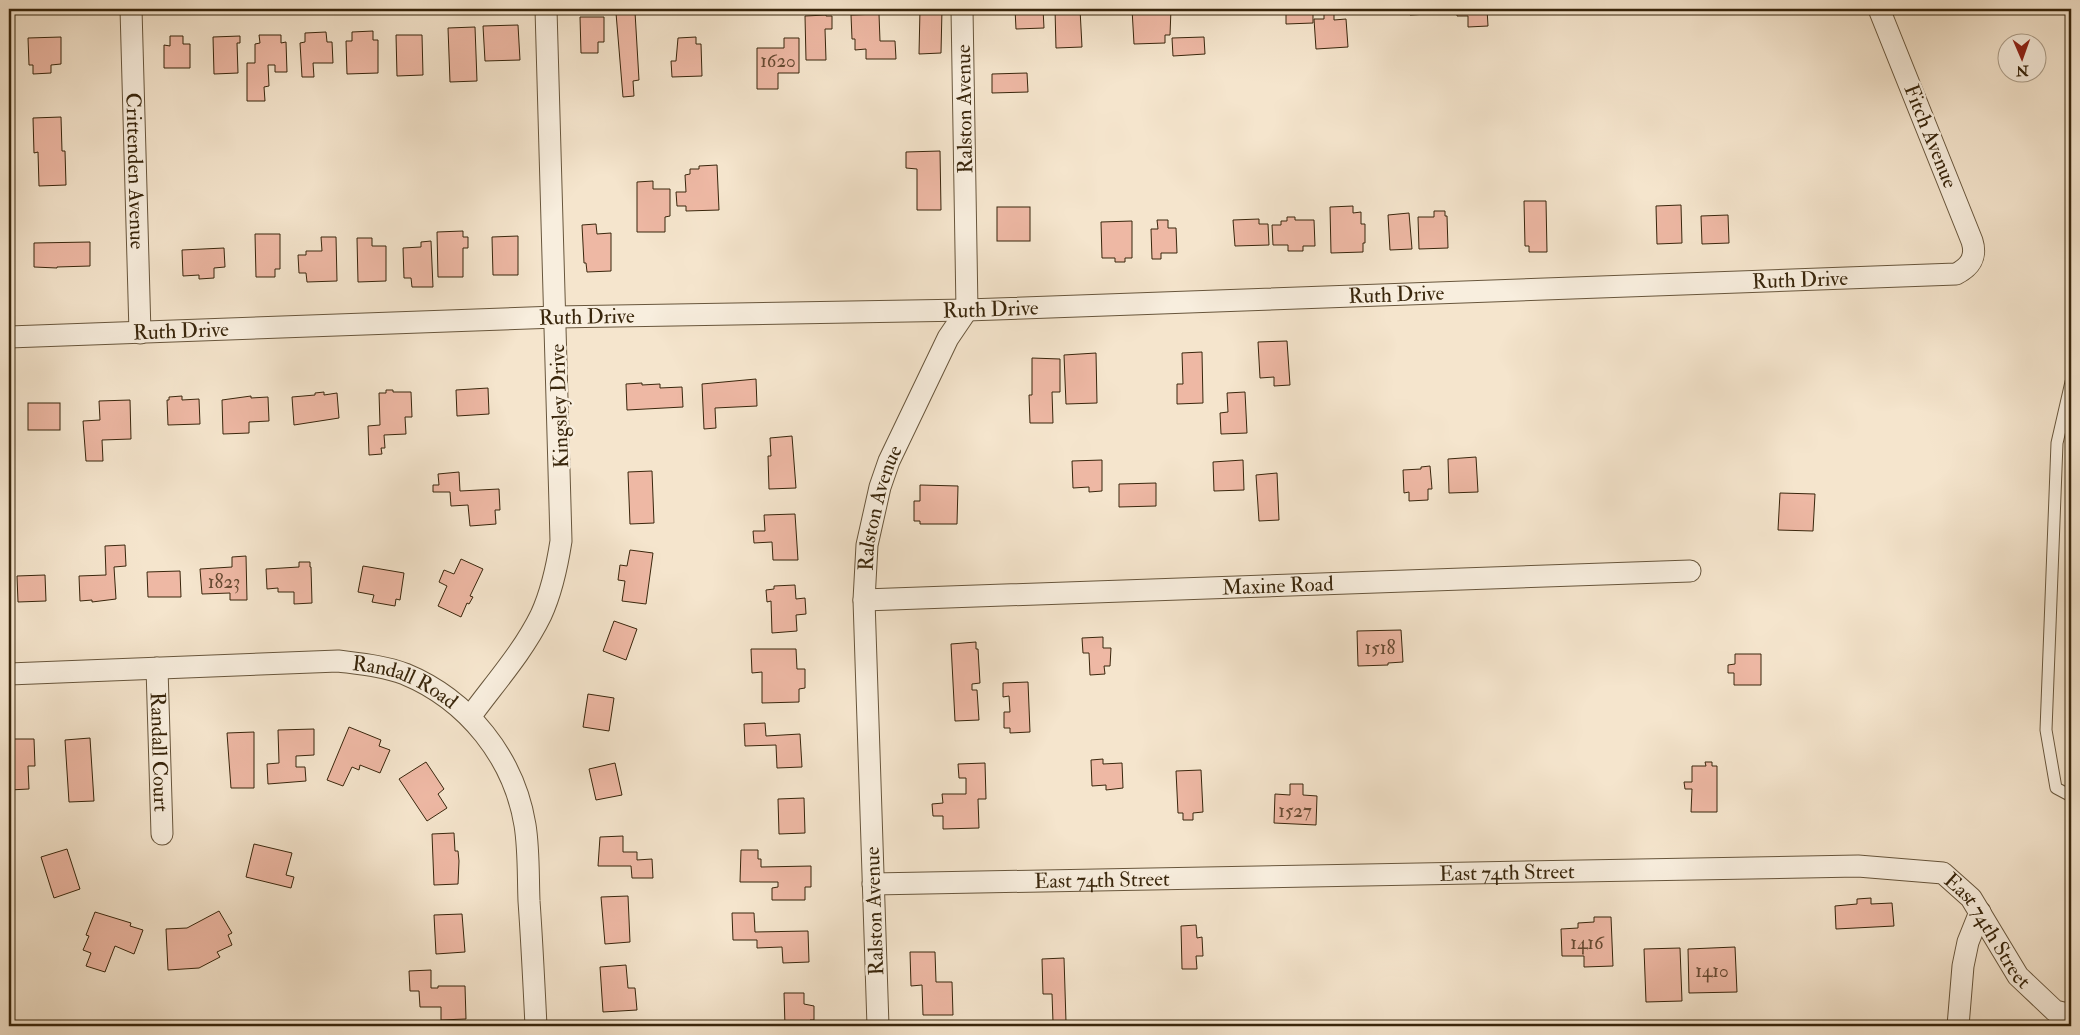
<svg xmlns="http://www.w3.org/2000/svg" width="2080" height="1035" viewBox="0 0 2080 1035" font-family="'IM FELL Double Pica',serif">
<rect width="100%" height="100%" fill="#f5e5cd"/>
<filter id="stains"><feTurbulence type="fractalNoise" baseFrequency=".004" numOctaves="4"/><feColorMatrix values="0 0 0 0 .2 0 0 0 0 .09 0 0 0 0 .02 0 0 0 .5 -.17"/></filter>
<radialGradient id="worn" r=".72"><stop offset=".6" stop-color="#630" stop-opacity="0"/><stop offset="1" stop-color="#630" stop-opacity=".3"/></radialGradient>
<g fill="#eeb8a4" stroke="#39260c">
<polygon points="920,9 942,9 941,53 919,54"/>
<polygon points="1015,9 1043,9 1044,28 1016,29"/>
<polygon points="1055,9 1080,9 1082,47 1056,48"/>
<polygon points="1132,9 1171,9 1170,35 1165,35 1165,43 1134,44"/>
<polygon points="1292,9 1313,9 1313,23 1286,24 1286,10"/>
<polygon points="1409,9 1448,9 1448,13 1410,15"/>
<polygon points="1457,9 1487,9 1488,26 1468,27 1468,16 1457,16"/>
<polygon points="635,12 639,80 633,81 634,96 623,97 616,13"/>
<polygon points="879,14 880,41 895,41 896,59 866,59 866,49 855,50 855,39 852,39 851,15"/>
<polygon points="1324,14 1334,14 1334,20 1346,19 1348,47 1316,49 1314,19 1324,19"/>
<polygon points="826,15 826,16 832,16 832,29 825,29 826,60 806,60 805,16"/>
<polygon points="580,17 604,17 604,42 598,42 598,53 581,53"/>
<polygon points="518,25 520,60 485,61 483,26"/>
<polygon points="475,27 477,81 450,82 448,28"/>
<polygon points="373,31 373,40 378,40 378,73 347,74 346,41 352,41 352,32"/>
<polygon points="326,32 327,42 332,42 333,63 313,63 314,77 302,77 300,43 305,42 305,33"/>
<polygon points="259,35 281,35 281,43 286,42 287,72 275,72 275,65 268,65 269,86 264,87 265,101 247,101 247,63 255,63 255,44 260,43"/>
<polygon points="396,35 422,35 423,75 397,76"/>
<polygon points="170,36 183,36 183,44 190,44 190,68 164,68 164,45 170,46"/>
<polygon points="240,36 240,43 237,43 238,73 214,74 213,37"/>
<polygon points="61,37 61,64 51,65 51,73 33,74 33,65 29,65 28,38"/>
<polygon points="696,37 696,44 701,44 702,76 672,77 671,61 676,61 678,38"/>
<polygon points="1204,37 1205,54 1173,56 1172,38"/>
<polygon points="784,38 799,38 799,73 778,73 778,89 757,89 757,48 784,48"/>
<polygon points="1027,73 1028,92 992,93 992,74"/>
<polygon points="61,117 62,151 65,151 66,185 39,186 38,152 34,153 33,118"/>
<polygon points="940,151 941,210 917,210 917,169 906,168 906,152"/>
<polygon points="717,165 719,210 686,211 686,206 677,206 676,192 686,192 685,175 690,174 690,169 699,169 699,166"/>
<polygon points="653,181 653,189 670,189 670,216 665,217 665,232 637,232 637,182"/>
<polygon points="1524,201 1546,201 1547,252 1529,252 1529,246 1525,246"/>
<polygon points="1681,205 1682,243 1657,244 1656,206"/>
<polygon points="1353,206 1353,213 1361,212 1361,224 1365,224 1365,243 1363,243 1363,252 1331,253 1330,207"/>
<rect x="997" y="207" width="33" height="34"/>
<polygon points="1434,211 1445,211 1445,216 1447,216 1448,248 1419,249 1418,217 1434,217"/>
<polygon points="1409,213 1412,249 1390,250 1388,215"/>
<polygon points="1728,215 1729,243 1702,244 1701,216"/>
<polygon points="1287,217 1295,217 1295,220 1314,220 1315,246 1303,246 1303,251 1288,251 1288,245 1273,245 1272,225 1281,225 1281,221 1287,221"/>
<polygon points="1259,219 1259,224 1268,224 1269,245 1235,246 1233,220"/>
<polygon points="1157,220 1168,220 1168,228 1176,228 1177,253 1161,253 1161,259 1152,259 1151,229 1158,229"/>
<polygon points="1132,221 1132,258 1125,258 1125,262 1115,262 1115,258 1102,258 1101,222"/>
<polygon points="596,224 597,234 611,233 611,271 587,272 586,263 584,263 582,225"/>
<polygon points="463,231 463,237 468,237 468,248 463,248 463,277 438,277 437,232"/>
<polygon points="255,234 280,234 280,269 275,269 275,277 256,277"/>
<polygon points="518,236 518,275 493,275 492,237"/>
<polygon points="321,237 336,237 337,281 307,282 306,273 299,273 298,255 306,255 306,251 322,251"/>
<polygon points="357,238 372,238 372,246 386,246 386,281 358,282"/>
<polygon points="431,241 433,287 412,287 411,278 404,278 403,248 421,247 421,242"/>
<polygon points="90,242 90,266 57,267 57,268 34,267 34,243"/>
<polygon points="224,248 225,267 214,268 214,278 199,279 199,275 183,276 182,250"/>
<polygon points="1287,341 1290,385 1274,386 1274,377 1260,378 1258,342"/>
<polygon points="1202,352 1203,403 1177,404 1177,384 1183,384 1182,353"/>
<polygon points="1096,353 1097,403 1066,404 1064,355"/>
<polygon points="1032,358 1060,359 1060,392 1052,392 1053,423 1030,423 1029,395 1032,395"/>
<polygon points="756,379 757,406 715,408 716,428 704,429 702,384"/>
<polygon points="642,383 642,385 660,384 660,388 682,387 683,407 627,410 626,384"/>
<polygon points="488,388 489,414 457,416 456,390"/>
<polygon points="386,390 393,390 393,392 411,392 412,417 405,417 406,434 384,435 385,448 381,448 382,454 369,455 368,426 380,425 379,393 386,393"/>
<polygon points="324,392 324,395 337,393 339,418 294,425 292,397 315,395 315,393"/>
<polygon points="1245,392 1247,433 1221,434 1220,413 1228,412 1227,393"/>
<polygon points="182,396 182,400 199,399 200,424 168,425 167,400 169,400 169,397"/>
<polygon points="251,396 251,398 268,397 269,421 249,422 249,433 223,434 222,400"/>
<polygon points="130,400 131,439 102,440 103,461 86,461 83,421 100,420 99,401"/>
<rect x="28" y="403" width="32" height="27"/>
<polygon points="792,436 796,488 769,489 768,456 771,456 770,438"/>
<polygon points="1476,457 1478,492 1449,493 1448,459"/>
<polygon points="1102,460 1102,491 1089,492 1089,487 1073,488 1072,461"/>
<polygon points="1243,460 1244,490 1214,491 1213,462"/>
<polygon points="1430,466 1432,489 1428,489 1428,500 1409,501 1409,492 1404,493 1403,470 1421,469 1421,467"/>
<polygon points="652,471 654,523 630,524 628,472"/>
<polygon points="459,472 460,491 499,489 500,510 495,510 496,524 470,526 468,505 451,506 450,492 433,492 433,485 439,485 438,474"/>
<polygon points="1277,473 1279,520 1259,521 1256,475"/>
<polygon points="1156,483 1156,506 1119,507 1119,484"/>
<polygon points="920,485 958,486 957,524 920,524 920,521 914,521 914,501 920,501"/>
<polygon points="1780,493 1815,494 1813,531 1778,530"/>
<polygon points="795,514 798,560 773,560 772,542 754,543 753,531 765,531 764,515"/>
<polygon points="125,545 126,566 114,567 116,599 92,602 92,600 80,601 79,576 106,575 105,546"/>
<polygon points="630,550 653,553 646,604 622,601 625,581 618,580 620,565 627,566"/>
<polygon points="246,556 247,600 230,600 230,593 202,594 200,569 232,567 232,557"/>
<polygon points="461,559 483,569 470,596 473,597 469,604 467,603 461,617 438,606 447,586 439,582 444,570 454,574"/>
<polygon points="299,562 310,562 310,567 311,567 312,603 294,604 294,592 278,592 278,588 267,589 266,569 299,567"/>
<polygon points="363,566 404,573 400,600 396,599 395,606 372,602 374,595 358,592"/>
<polygon points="180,571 181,597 148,597 147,572"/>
<polygon points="45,575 46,601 18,602 17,576"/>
<polygon points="795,585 796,599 805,598 806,614 796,615 797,631 772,633 771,601 767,602 766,590 774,589 774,586"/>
<polygon points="614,621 637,629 626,660 603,651"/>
<polygon points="1401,630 1403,662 1388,663 1388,665 1358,666 1357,631"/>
<polygon points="1103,637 1103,648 1111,648 1110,666 1104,666 1105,674 1090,675 1089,653 1083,653 1082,638"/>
<polygon points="976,642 976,649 978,649 980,683 972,684 972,690 977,690 979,720 955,721 951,644"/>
<polygon points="751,649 796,649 797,669 805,669 805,688 799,689 799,702 762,703 762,672 752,673"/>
<polygon points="1735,654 1761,654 1761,685 1734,685 1734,673 1728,673 1728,665 1735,664"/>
<polygon points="1028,682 1030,732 1010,733 1010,728 1004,728 1004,712 1010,712 1009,696 1003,697 1003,683"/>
<polygon points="588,694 614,698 609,731 583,727"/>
<polygon points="765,723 766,736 800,734 802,767 777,768 776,745 745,746 744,724"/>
<polygon points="349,727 381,740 379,746 390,750 380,773 360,765 359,770 352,767 343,786 327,780"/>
<polygon points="314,729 314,755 296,756 296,767 305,767 306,781 268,784 267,764 279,763 278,730"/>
<polygon points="254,732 254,788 231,788 227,733"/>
<polygon points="90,738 94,801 69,802 65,740"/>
<polygon points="9,739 34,739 35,766 28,766 29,789 9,790"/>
<polygon points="1103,759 1103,764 1122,763 1123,788 1106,790 1106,785 1092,786 1091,760"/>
<polygon points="426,762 444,789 438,794 447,808 427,821 399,779"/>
<polygon points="1705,762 1712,762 1712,766 1717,766 1717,812 1691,812 1692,789 1685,789 1684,782 1692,782 1692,766 1706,766"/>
<polygon points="615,763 622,795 596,800 589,769"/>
<polygon points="985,763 986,799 978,799 979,828 943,829 943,816 933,816 932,804 943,803 942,794 966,794 966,778 959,778 958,764"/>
<polygon points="1201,770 1203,812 1193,813 1193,820 1183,820 1183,813 1178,813 1176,771"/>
<polygon points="1290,784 1303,784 1303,795 1317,796 1316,825 1274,823 1275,794 1290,795"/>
<polygon points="804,798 805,833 779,834 778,799"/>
<polygon points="454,833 455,851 458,851 459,861 458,884 434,885 432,834"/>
<polygon points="623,836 623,852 637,852 637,860 652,859 653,878 632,878 631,866 598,866 600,837"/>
<polygon points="254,844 292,853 286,875 294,877 291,888 246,877"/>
<polygon points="67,849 80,889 54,898 41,857"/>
<polygon points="741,850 758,850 758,859 761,859 761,867 811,866 811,887 805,887 805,900 772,900 772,888 778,887 778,882 740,882"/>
<polygon points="628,896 630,942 605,944 601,897"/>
<polygon points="1871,898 1871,904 1892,903 1894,926 1836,929 1835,906 1857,904 1857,899"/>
<polygon points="219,911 232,933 228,935 232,945 217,952 220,957 199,968 168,970 166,929 187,928"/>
<polygon points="95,912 131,923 130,926 143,930 134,954 115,946 105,972 86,966 91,953 83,950 89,936 86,935"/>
<polygon points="732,913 754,913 755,932 808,931 809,962 783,963 782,947 757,948 757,940 733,940"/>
<polygon points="462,914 465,952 436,954 434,915"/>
<polygon points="1594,917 1611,917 1613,966 1584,967 1584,956 1562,956 1561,929 1578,928 1578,923 1594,922"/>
<polygon points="1196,925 1197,938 1202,937 1203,956 1196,956 1197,969 1182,969 1181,926"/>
<polygon points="1735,947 1737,992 1689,993 1688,949"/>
<polygon points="1680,948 1682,1001 1646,1002 1644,949"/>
<polygon points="910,952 935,952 936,982 952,982 953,1015 923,1015 922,985 911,986"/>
<polygon points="1064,958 1066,1022 1053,1022 1052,994 1043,994 1042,959"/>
<polygon points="626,965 628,988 635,988 637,1010 603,1012 600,967"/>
<polygon points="431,970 431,988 438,988 438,986 465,986 466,1019 441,1020 441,1007 420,1007 419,991 410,991 409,971"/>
<polygon points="784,993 804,993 804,1004 814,1006 814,1020 810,1020 810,1026 785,1026"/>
</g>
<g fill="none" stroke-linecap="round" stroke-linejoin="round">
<g stroke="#68563c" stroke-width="13">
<polyline id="lane" points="2071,382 2057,443 2046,730 2056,788 2071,796"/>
</g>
<g stroke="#68563c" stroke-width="23">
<g id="street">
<path id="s1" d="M131,9L140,333"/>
<path id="s2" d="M9,337L556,317L967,310L1956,274C1970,267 1977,257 1972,241L1879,9"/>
<path id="s3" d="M864,600L1690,571"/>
<path id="s4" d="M157,668L162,834"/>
<path id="s5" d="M9,674L338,661C361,664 384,666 405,674C468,700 514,758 525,825C529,850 528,876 529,901C532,943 534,985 536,1026"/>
<path d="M470,717C494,684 523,652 541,615C552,591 557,567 561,541L546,9"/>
<path id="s6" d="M873,884L1858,866L1943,873L1971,898L2018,976L2055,1011L2071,1015"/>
<path id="s7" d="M878,1026L864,600L867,545L880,487L889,461L948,338L967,310L962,9"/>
<polyline points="1958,1026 1963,966 1968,942 1980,912"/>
</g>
</g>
<use href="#lane" stroke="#f8eede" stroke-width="11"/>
<use href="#street" stroke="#f8eede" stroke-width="21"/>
</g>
<g text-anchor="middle" stroke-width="5" stroke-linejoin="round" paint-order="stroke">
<g font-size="19" fill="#664a32">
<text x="778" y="67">1620</text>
<text x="224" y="588">1823</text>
<text x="1380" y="654">1518</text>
<text x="1295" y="817">1527</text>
<text x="1587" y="949">1416</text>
<text x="1712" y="977">1410</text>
</g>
<g font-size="21" fill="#39260c" stroke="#f8eede">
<text transform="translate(964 109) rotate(-91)" y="7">Ralston Avenue</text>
<text transform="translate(1931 136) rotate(68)" y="7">Fitch Avenue</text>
<text dy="7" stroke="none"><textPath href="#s1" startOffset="162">Crittenden Avenue</textPath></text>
<text dy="7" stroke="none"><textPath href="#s2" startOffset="1792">Ruth Drive</textPath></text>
<text dy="7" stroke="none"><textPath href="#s2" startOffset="1388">Ruth Drive</textPath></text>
<text dy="7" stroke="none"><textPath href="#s2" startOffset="982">Ruth Drive</textPath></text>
<text dy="7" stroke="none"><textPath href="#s2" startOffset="578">Ruth Drive</textPath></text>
<text dy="7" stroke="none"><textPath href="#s2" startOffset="172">Ruth Drive</textPath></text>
<text transform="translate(559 406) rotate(-92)" y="7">Kingsley Drive</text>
<text dy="7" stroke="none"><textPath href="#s7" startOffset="520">Ralston Avenue</textPath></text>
<text dy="7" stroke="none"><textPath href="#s3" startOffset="414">Maxine Road</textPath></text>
<text dy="7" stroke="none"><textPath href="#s5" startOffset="400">Randall Road</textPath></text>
<text dy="7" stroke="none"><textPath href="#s4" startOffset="84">Randall Court</textPath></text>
<text dy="7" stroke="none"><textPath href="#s6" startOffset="634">East 74th Street</textPath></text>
<text dy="7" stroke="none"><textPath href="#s6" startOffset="229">East 74th Street</textPath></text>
<text transform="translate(874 911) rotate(-92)" y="7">Ralston Avenue</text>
<text dy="7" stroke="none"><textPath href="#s6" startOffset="1144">East 74th Street</textPath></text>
</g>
</g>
<rect width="2080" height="1035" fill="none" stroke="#f5e5cd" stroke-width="30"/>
<rect x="10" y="10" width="2060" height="1015" fill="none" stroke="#39260c" stroke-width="2.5"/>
<rect x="15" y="15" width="2050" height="1005" fill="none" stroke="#39260c"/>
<g transform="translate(2022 58) rotate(178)"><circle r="24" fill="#f8eede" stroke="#ac9e8a"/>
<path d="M0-4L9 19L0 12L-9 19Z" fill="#8f2418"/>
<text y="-8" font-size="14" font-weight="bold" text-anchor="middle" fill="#39260c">N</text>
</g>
<rect width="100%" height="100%" filter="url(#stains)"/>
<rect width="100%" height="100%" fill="url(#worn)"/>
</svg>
